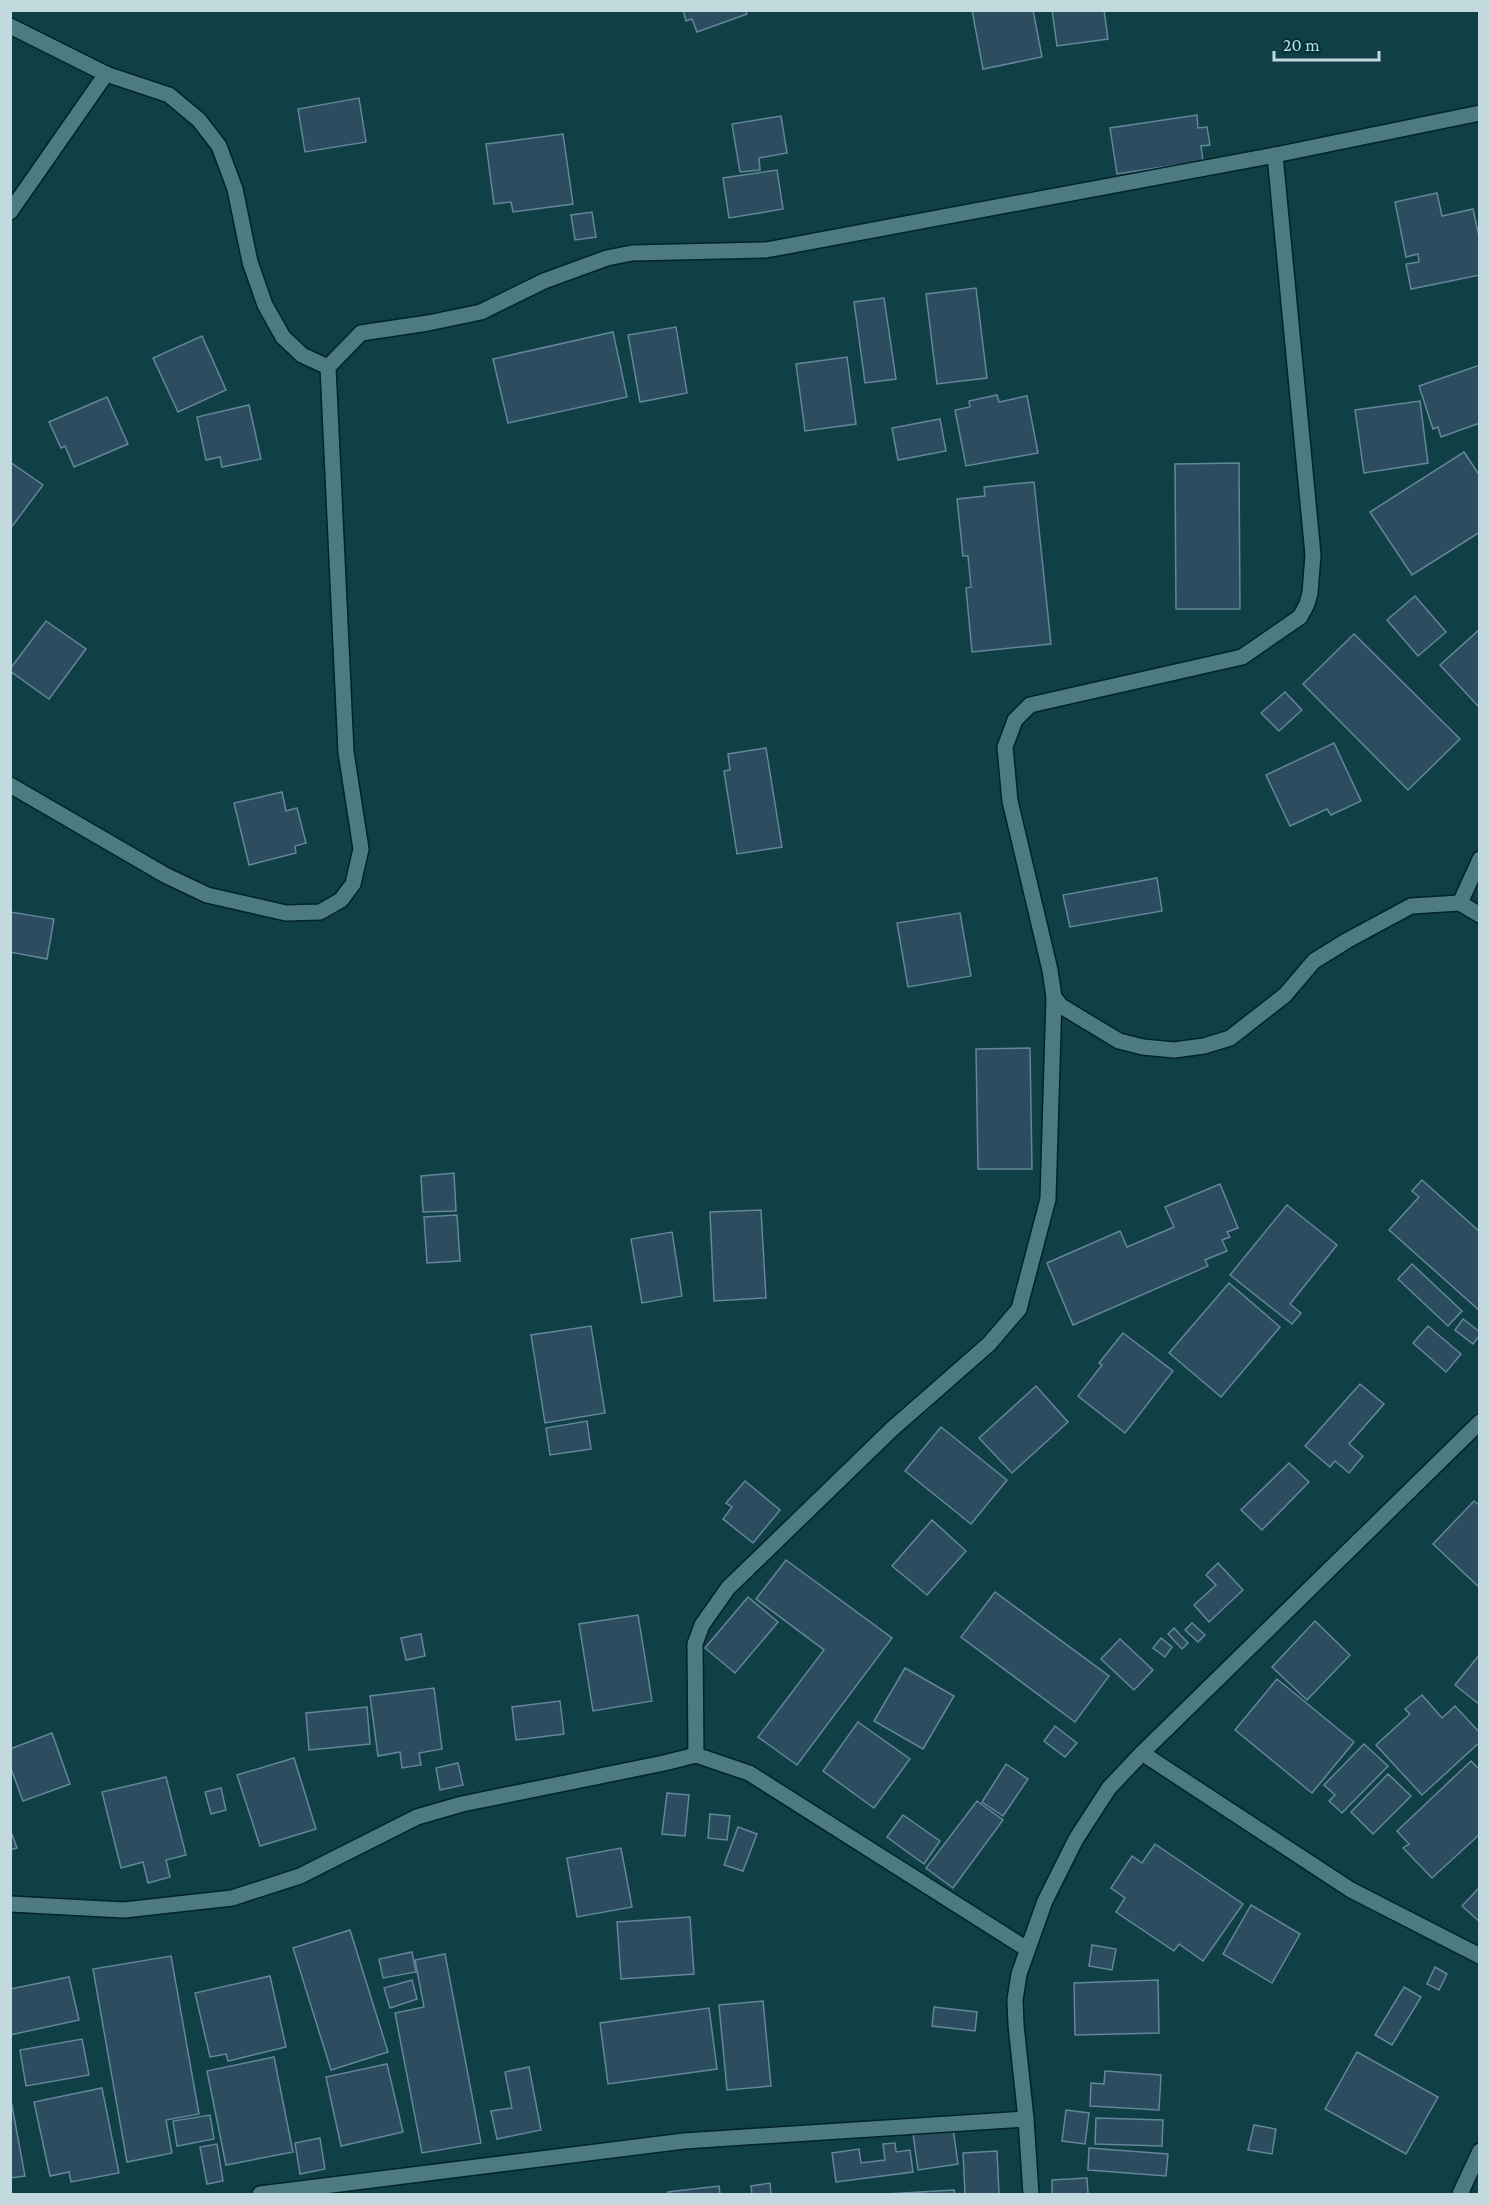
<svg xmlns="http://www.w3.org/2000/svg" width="1490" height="2205" viewBox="0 0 1490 2205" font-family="'Crimson Pro',serif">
<rect width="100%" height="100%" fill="#113f46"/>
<g fill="#2c4d5f" stroke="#63869a" stroke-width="1.5">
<polygon points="683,10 745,10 747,14 697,32 692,19 686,21"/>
<polygon points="972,10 1033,10 1042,57 983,69"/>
<polygon points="1052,10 1104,10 1108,39 1057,46"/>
<polygon points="359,98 366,142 305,152 298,109"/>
<polygon points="1197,115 1198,128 1207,127 1210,145 1201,146 1203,161 1117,174 1110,128"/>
<polygon points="781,116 787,153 759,158 760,170 740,172 732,124"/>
<polygon points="563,134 573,204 513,212 511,202 494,204 486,144"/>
<polygon points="777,170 783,209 729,218 723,178"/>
<polygon points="1437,193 1442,216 1473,209 1480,241 1480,275 1411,289 1406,264 1419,262 1418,254 1406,257 1395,202"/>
<polygon points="592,212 596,237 575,240 571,215"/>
<polygon points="976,288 987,378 937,384 926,294"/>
<polygon points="884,298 896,379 865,383 854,302"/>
<polygon points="676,327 687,393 640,402 628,335"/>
<polygon points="613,332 627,397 508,423 493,359"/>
<polygon points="202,336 226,390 178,412 153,358"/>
<polygon points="847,357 856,424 805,431 796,364"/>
<polygon points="1480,365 1480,423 1441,437 1438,427 1433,429 1419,386"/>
<polygon points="997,395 999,402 1027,396 1038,453 966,466 955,410 970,407 969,401"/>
<polygon points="107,397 128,444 74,467 65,446 61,448 49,422"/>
<polygon points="1420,401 1428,463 1364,473 1355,410"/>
<polygon points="249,405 261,459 222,467 220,457 206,460 197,417"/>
<polygon points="940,419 946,451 898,460 892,428"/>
<polygon points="1464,452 1480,476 1480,532 1412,575 1370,512"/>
<polygon points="10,462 43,485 10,529"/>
<polygon points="1239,463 1240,609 1176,609 1175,464"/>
<polygon points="1034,482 1051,644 972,652 966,588 971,587 968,556 963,556 957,499 985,496 984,487"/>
<polygon points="1415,596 1446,632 1418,656 1387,620"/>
<polygon points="46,621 86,649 49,699 10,671 10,669"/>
<polygon points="1480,629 1480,704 1478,706 1440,665"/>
<polygon points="1354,634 1460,739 1408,790 1303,684"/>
<polygon points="1285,692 1302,710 1279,731 1261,713"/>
<polygon points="1334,743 1361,801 1331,815 1327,809 1290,826 1266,775"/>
<polygon points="766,748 782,847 737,854 724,771 730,770 728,754"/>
<polygon points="282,792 286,811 297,808 306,843 295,846 296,853 249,865 234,803"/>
<polygon points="1157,878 1162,911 1070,927 1063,895"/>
<polygon points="10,912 54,919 47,959 10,952"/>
<polygon points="960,913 971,976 908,987 897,923"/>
<polygon points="1030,1048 1032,1169 978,1169 976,1049"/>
<polygon points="454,1173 456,1211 423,1212 421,1176"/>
<polygon points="1422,1180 1480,1232 1480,1311 1389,1230 1419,1197 1412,1191"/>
<polygon points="1220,1184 1238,1228 1227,1232 1230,1237 1222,1240 1227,1251 1205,1260 1208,1266 1073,1325 1047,1263 1120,1231 1127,1247 1174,1227 1165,1207"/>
<polygon points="1287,1205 1337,1245 1290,1304 1301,1313 1292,1324 1230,1275"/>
<polygon points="761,1210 766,1298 714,1301 710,1212"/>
<polygon points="457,1215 460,1261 427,1263 424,1217"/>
<polygon points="672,1232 682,1296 642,1303 631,1239"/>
<polygon points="1412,1264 1462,1311 1448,1326 1398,1279"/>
<polygon points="1229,1283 1280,1327 1221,1397 1169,1353"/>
<polygon points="1463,1319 1480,1332 1480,1335 1473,1344 1455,1330"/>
<polygon points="591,1326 605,1413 545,1423 531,1335"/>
<polygon points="1428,1326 1461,1354 1446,1372 1413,1343"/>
<polygon points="1123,1333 1173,1371 1125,1433 1078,1396 1102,1365 1099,1363"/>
<polygon points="1360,1384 1384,1404 1349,1444 1363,1456 1349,1473 1335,1461 1330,1467 1305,1446"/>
<polygon points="1036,1386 1068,1422 1012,1473 979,1438"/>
<polygon points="587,1421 591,1449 550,1455 546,1428"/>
<polygon points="941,1427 1007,1480 971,1524 905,1471"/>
<polygon points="1289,1463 1309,1482 1262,1530 1241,1510"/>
<polygon points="745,1481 780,1510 753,1543 723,1519 732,1507 726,1503"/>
<polygon points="1474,1501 1480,1506 1480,1588 1433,1544"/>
<polygon points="932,1520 966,1551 927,1595 892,1566"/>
<polygon points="786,1560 892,1638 797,1765 758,1737 824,1650 756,1599"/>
<polygon points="1218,1563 1243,1590 1209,1622 1194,1605 1216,1585 1206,1575"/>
<polygon points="995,1592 1109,1676 1075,1722 961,1637"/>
<polygon points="748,1597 778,1622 735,1673 705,1648"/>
<polygon points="638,1615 652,1701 593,1711 579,1624"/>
<polygon points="1315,1621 1350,1655 1307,1700 1272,1667"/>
<polygon points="1192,1623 1205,1635 1198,1642 1185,1630"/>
<polygon points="1174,1628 1188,1643 1182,1649 1168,1634"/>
<polygon points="421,1634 425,1656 406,1660 401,1638"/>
<polygon points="1161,1638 1172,1647 1165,1657 1153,1648"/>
<polygon points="1120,1639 1153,1670 1134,1690 1101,1659"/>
<polygon points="1480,1654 1480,1705 1455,1685"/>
<polygon points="905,1668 954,1696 923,1749 874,1721"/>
<polygon points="1277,1679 1354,1742 1312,1793 1235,1730"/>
<polygon points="434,1688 442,1749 419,1753 421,1765 402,1768 400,1752 378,1756 370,1696"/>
<polygon points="1422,1695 1442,1718 1455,1706 1480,1733 1480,1742 1422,1795 1376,1745 1410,1714 1405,1709"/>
<polygon points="560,1701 564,1734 516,1740 512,1707"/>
<polygon points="367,1707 370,1744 309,1750 306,1713"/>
<polygon points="858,1722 910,1759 874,1808 823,1771"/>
<polygon points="1055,1726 1077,1743 1065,1757 1044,1741"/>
<polygon points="52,1733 70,1784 23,1801 10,1766 10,1749"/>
<polygon points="1364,1744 1388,1766 1342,1813 1329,1801 1335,1795 1324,1785"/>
<polygon points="294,1758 316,1829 260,1846 237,1775"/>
<polygon points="1471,1761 1480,1770 1480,1834 1432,1878 1403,1848 1409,1844 1397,1831"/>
<polygon points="458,1763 463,1785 440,1790 436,1768"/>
<polygon points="1006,1764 1028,1779 1003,1816 982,1802"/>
<polygon points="1388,1774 1411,1796 1373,1834 1351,1812"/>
<polygon points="166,1777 186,1855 166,1860 170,1877 148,1883 143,1862 121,1868 102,1792"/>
<polygon points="221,1788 226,1810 211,1814 205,1792"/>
<polygon points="667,1793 689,1795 685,1836 662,1834"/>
<polygon points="977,1801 1003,1820 953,1888 926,1868"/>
<polygon points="710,1814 730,1816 727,1840 708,1838"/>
<polygon points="903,1815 940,1841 924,1864 887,1837"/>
<polygon points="738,1827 757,1834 743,1871 724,1865"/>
<polygon points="10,1829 17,1848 10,1850"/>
<polygon points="1155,1844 1243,1904 1203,1961 1179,1944 1174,1951 1116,1912 1125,1898 1111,1888 1132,1856 1142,1863"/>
<polygon points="621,1848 632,1907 577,1917 567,1858"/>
<polygon points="1480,1887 1480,1922 1462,1906"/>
<polygon points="1251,1905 1300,1934 1272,1983 1223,1954"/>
<polygon points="690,1917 694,1974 621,1979 617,1922"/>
<polygon points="350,1930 388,2052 331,2070 293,1948"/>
<polygon points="1092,1945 1116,1949 1112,1970 1089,1966"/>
<polygon points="412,1952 416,1972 383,1978 379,1959"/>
<polygon points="445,1954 481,2143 422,2153 395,2013 424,2007 415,1960"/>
<polygon points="171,1956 199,2114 166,2120 172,2153 127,2162 93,1969"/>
<polygon points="1435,1967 1447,1974 1439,1990 1427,1984"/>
<polygon points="270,1976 286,2047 228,2061 226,2054 210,2057 195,1993"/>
<polygon points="69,1977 79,2020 10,2035 10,1989"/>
<polygon points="412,1980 417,1999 390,2008 384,1988"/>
<polygon points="1158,1980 1159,2033 1075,2035 1074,1983"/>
<polygon points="1404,1987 1421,1997 1392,2045 1375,2035"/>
<polygon points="763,2001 771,2086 727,2090 719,2005"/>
<polygon points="934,2007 977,2012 975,2031 932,2026"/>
<polygon points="709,2008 717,2069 608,2084 600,2023"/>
<polygon points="82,2039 89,2075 26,2086 20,2050"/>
<polygon points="1357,2052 1438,2097 1406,2154 1325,2109"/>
<polygon points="274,2057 293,2152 226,2165 207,2071"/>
<polygon points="387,2064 403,2132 341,2146 326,2077"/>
<polygon points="529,2067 541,2130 497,2139 491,2111 512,2108 505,2072"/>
<polygon points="1105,2071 1161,2075 1159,2110 1090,2106 1091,2083 1104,2084"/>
<polygon points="102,2088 119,2173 71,2182 69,2172 50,2176 34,2102"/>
<polygon points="10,2095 25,2176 10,2178"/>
<polygon points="1066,2110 1089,2113 1085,2144 1062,2141"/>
<polygon points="210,2115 214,2139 177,2146 173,2121"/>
<polygon points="1096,2118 1163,2120 1162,2146 1095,2144"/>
<polygon points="1254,2125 1276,2129 1272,2154 1248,2150"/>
<polygon points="953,2128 958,2164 918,2170 913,2134"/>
<polygon points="320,2138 325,2169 300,2174 295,2143"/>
<polygon points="895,2143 896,2152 910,2150 913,2172 836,2182 832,2153 859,2149 861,2163 885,2160 883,2144"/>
<polygon points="217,2144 223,2181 207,2184 200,2147"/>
<polygon points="1089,2148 1168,2154 1166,2176 1088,2170"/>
<polygon points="997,2151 999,2194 965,2194 963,2153"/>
<polygon points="1087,2178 1088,2194 1052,2194 1052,2180"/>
<polygon points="770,2183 771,2194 752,2194 751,2186"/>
<polygon points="719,2186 720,2194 668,2194 668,2192"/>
<polygon points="954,2190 955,2194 886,2194"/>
</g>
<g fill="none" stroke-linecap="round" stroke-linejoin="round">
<g stroke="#012429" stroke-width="18">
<g id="minor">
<polyline points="10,26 106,74 169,95 199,120 219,146 235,189 250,262 265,305 283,337 302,355 328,367"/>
<polyline points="10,212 106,74"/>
<polyline points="10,785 165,875 207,895 286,913 320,912 341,900 353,884 361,849 346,752 328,367 361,333 428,323 481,312 544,281 607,258 632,253 766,250 1275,155 1480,113"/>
<polyline points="1460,903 1480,859"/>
<polyline points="1054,997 1061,1006 1119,1041 1143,1047 1174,1050 1204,1046 1230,1038 1285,995 1314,961 1348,940 1411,906 1460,903 1480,915"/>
<polyline points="1142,1753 1351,1890 1480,1956"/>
<polyline points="696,1755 695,1644 702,1625 728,1588 892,1429 989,1344 1019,1309 1048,1199 1054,997 1050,970 1010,801 1005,747 1015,720 1030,705 1242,657 1300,617 1307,604 1310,593 1313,555 1275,155"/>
<polyline points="10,1904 124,1910 232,1898 300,1876 417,1817 462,1804 664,1763 696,1755 749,1773 1027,1949"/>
<polyline points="260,2194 684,2141 1026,2119"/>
<polyline points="1031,2194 1026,2119 1016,2025 1015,2000 1019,1974 1045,1901 1076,1839 1109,1788 1142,1753 1480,1422"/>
<polyline points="1460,2194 1480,2151"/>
</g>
</g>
<use href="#minor" stroke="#4e7a81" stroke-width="15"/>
</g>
<rect width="1490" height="2205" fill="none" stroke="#c2d9dd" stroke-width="24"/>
<path d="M1274 51v9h105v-9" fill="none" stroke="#c2d9dd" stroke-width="3"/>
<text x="1283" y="51" font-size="18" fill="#c2d9dd" stroke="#03343b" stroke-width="4.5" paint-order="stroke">20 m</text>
</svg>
